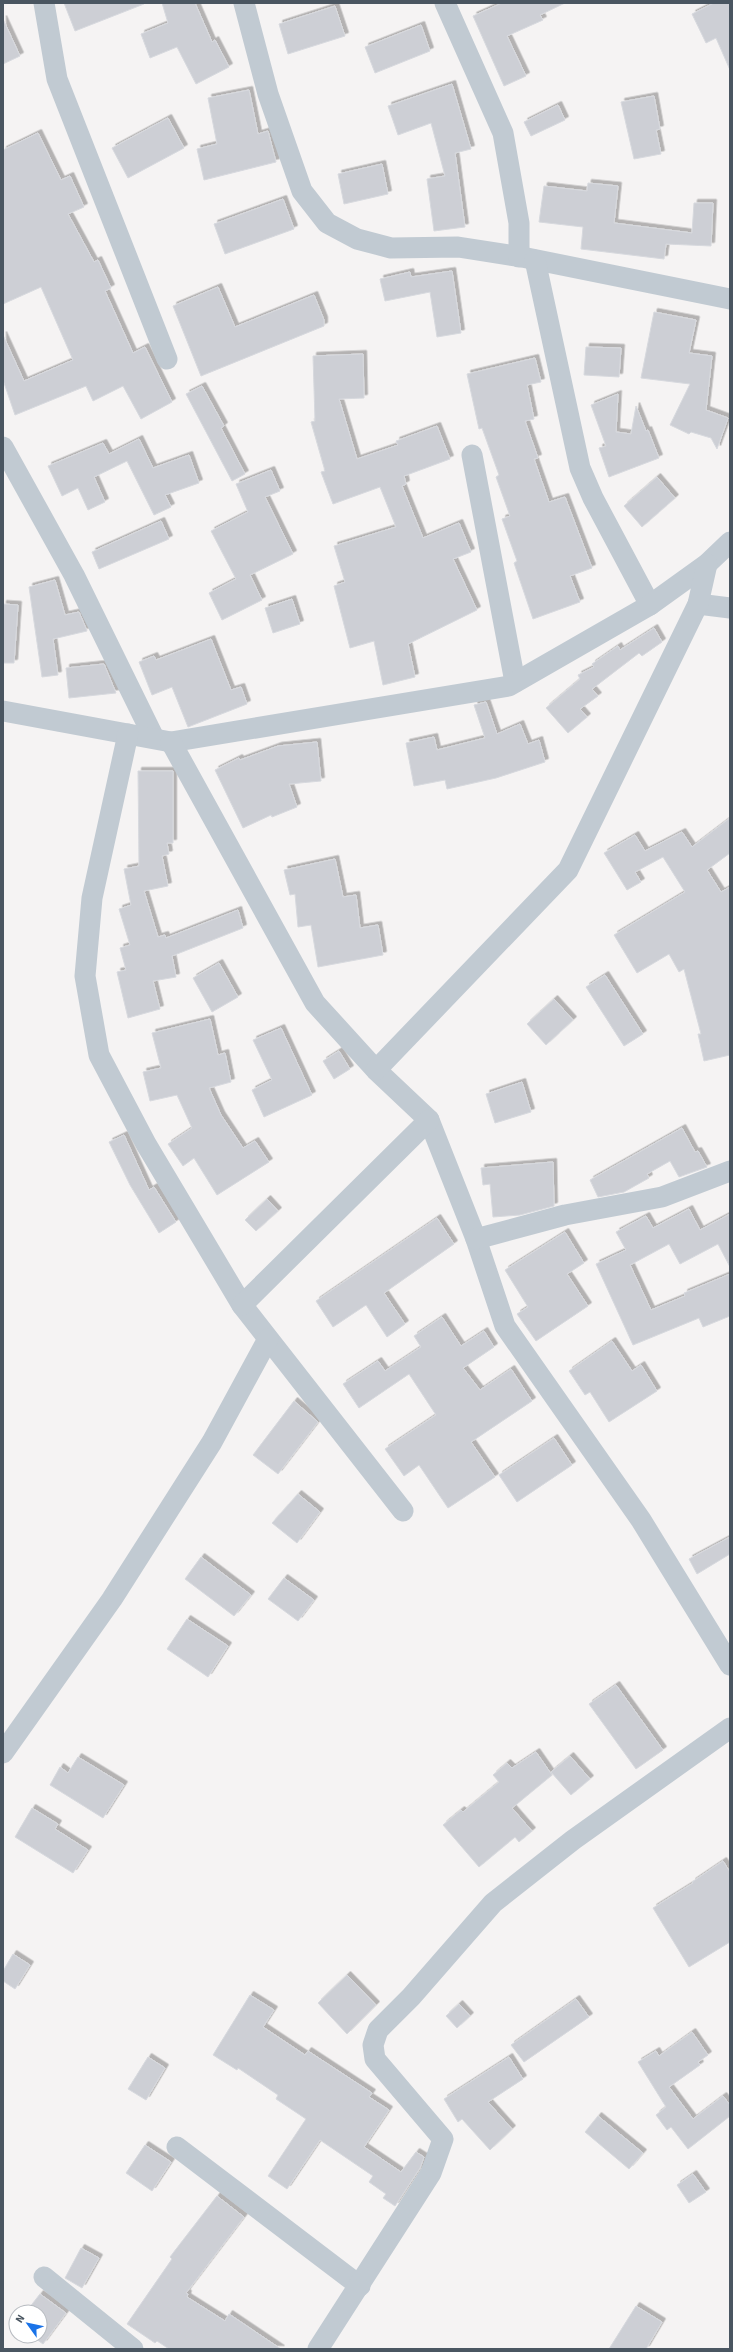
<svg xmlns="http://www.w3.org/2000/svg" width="733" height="2352" viewBox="0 0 733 2352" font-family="'Source Sans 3',sans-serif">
<defs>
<filter id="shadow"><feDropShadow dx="3.5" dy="-3.5" stdDeviation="0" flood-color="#0004"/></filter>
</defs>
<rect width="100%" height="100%" fill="#f5f3f3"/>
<g fill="#cdcfd5" stroke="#d7d9de" filter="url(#shadow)">
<polygon points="64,3 144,3 144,4 75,31"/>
<polygon points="162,3 195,3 212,42 215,40 229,67 196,84 177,47 150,58 141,34 168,23"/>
<polygon points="502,3 565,3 540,15 543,20 507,36 526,76 504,86 473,16"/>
<polygon points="714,3 730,3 730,70 716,38 706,43 692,14"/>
<polygon points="335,6 345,36 288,54 279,24"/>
<polygon points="3,19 20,56 3,64"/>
<polygon points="421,25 430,51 375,73 365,47"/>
<polygon points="452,84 471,149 455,153 465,227 434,231 427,179 445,176 431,123 398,135 388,106"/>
<polygon points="249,90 258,134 268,131 276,162 204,180 197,149 217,144 208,98"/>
<polygon points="654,96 660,129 656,130 661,154 634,159 621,102"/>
<polygon points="558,105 565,120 531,136 524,122"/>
<polygon points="168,118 184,148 128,178 112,148"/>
<polygon points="38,133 61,180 70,176 84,207 68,214 94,262 98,260 111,288 105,291 133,353 145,347 172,402 141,419 123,386 93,401 86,386 15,415 3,380 3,335 24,381 73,360 41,287 3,304 3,150"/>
<polygon points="382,164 388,194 344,204 338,174"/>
<polygon points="588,183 618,186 614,223 692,233 694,203 713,203 711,246 666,244 664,259 581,249 583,227 539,222 544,186 587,191"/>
<polygon points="283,199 294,229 225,254 214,224"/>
<polygon points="452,271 461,333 437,337 430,292 385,301 380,279 410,272 411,277"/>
<polygon points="218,287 235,327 314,295 324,320 324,326 201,376 173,306"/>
<polygon points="654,312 696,320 689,353 712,356 706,410 728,418 717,449 711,438 691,432 689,434 670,425 690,384 641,378"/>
<polygon points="586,347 621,348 619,377 584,375"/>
<polygon points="363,354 364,398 339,399 357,459 398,445 396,441 437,426 450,459 404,476 406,484 402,486 423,538 459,523 471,552 453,559 477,610 408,644 415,677 383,685 374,641 350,648 334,586 345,582 334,546 396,527 380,487 333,504 321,472 325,471 311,422 315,421 313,356"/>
<polygon points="535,358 541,382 527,385 534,419 525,421 538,458 534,459 549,502 565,497 592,568 570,576 580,602 533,619 514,563 517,561 502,519 510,516 496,477 499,475 482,428 479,429 467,374"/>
<polygon points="202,386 224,426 221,428 245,474 232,481 186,394"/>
<polygon points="618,394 616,432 631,434 636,406 646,431 648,430 659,458 609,477 599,448 606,446 591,405"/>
<polygon points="139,439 153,468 189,455 199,483 165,495 171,507 154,515 127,461 94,477 105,502 88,510 78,488 62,496 48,466 103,443 109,454"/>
<polygon points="271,470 280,491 265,497 293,554 250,575 262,600 222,620 209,593 236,579 211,531 248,512 236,484"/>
<polygon points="657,477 675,498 642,527 624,506"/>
<polygon points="161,521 169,539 99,569 92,552"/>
<polygon points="55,580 65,615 79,612 87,631 53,639 58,675 42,677 29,587"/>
<polygon points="292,599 300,624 273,633 265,608"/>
<polygon points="3,604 18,605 14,663 3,663"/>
<polygon points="654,628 662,642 642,656 639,653 592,689 598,696 580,709 587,717 568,733 546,708 580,679 578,675 594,667 592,664 618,646 620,650"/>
<polygon points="211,639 231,690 241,687 247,704 188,727 172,687 152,695 139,662 154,656 156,660"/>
<polygon points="104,664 116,693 69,698 66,668"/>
<polygon points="486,702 497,734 520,724 528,744 539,740 545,762 496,778 447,789 445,780 414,786 406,743 434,737 437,750 485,738 474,705"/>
<polygon points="317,742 321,781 289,784 297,807 272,817 271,815 243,828 215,770 239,758 240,760 278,746"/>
<polygon points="138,771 173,771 173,843 167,843 169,854 162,856 168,886 144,891 158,937 165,935 166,938 238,910 243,928 172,956 176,977 153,981 160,1009 128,1018 117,972 126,970 120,948 130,945 119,909 131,905 124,869 139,866"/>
<polygon points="730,818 730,853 707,870 721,892 730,887 730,1055 704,1061 698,1034 701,1034 684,969 679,972 669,954 637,973 614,935 685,892 663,857 635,872 641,882 627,890 604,853 635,835 645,851 682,832 692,847"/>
<polygon points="335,859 343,897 356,895 360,928 378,925 383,955 318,967 311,925 298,927 295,894 290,895 284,870"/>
<polygon points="219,963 238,997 212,1012 193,978"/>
<polygon points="605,975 643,1034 624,1046 586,987"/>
<polygon points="554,999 573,1020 546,1045 527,1024"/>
<polygon points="210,1019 218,1055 225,1053 231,1082 209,1088 221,1115 243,1148 255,1141 269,1162 217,1195 194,1158 183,1166 168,1144 192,1128 177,1095 150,1101 143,1072 161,1068 152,1033"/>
<polygon points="281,1028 312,1095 264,1117 252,1090 272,1080 253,1040"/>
<polygon points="339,1051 350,1069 334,1079 323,1061"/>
<polygon points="522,1082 531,1112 495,1123 486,1094"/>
<polygon points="682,1128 695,1152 698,1151 707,1167 679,1177 670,1161 647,1174 649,1178 624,1192 598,1197 590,1180"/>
<polygon points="124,1135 149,1190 154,1187 176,1222 159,1233 130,1185 109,1142"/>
<polygon points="553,1162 554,1206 520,1215 493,1217 490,1184 483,1185 481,1168"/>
<polygon points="267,1199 278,1211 256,1231 245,1220"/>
<polygon points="689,1209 700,1230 730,1214 730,1267 718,1244 680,1264 669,1244 630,1265 651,1310 685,1296 684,1293 730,1274 730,1316 703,1327 699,1318 633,1345 596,1264 626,1250 616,1232 646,1216 653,1228"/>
<polygon points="437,1218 454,1244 384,1293 405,1324 387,1337 366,1305 333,1327 316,1301"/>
<polygon points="565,1232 584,1263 567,1274 588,1306 536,1341 517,1314 528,1307 505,1270"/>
<polygon points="442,1317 461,1346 484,1331 494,1347 463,1368 480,1390 511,1369 532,1401 471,1442 495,1477 448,1508 419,1465 404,1476 385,1449 436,1415 409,1374 359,1408 343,1384 378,1361 385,1371 421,1347 414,1336"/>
<polygon points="612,1341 632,1371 641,1365 657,1391 609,1422 590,1392 585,1395 569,1371"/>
<polygon points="294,1401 318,1422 278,1474 253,1455"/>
<polygon points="554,1438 572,1465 517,1502 499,1475"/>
<polygon points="298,1494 320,1512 297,1543 272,1523"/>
<polygon points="730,1537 730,1554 697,1574 689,1559"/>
<polygon points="201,1557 251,1595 234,1616 185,1579"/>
<polygon points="284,1578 314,1600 298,1621 268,1599"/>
<polygon points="187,1619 228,1646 208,1677 167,1649"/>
<polygon points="616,1685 663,1750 636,1769 589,1704"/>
<polygon points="536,1752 552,1775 512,1808 532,1831 519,1842 515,1837 479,1867 443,1825 461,1810 463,1812 499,1782 493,1775 507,1763 512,1768"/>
<polygon points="570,1756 590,1779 571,1795 551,1772"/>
<polygon points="78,1757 124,1785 103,1818 50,1785 60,1767 68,1773"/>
<polygon points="32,1808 58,1824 55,1829 88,1850 73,1873 15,1837"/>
<polygon points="723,1861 730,1872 730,1942 689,1967 653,1908 693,1883 692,1882"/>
<polygon points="13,1954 30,1965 15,1989 3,1981 3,1971"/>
<polygon points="347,1975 376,2005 347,2034 318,2003"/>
<polygon points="250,1995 274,2010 263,2027 305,2055 308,2051 372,2093 369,2097 389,2110 364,2147 401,2172 416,2152 424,2157 420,2168 395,2206 383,2198 386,2194 369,2182 373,2176 320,2140 287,2189 268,2176 306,2119 276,2099 278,2095 238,2068 237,2070 213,2055"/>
<polygon points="576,1999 589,2017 524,2062 511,2045"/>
<polygon points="459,2004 470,2016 457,2028 446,2016"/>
<polygon points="692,2032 708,2055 698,2062 700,2065 669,2087 693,2119 723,2096 730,2105 730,2116 688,2149 671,2127 667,2130 656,2115 666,2107 638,2062 656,2051 659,2056"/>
<polygon points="148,2057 165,2068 146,2100 128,2089"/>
<polygon points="509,2057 523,2079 488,2102 512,2129 490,2150 462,2119 458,2122 444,2099"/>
<polygon points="598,2116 643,2153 629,2169 585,2132"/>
<polygon points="145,2145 171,2162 152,2191 126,2173"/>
<polygon points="693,2174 706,2192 689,2203 677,2185"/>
<polygon points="217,2196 244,2217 186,2293 188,2294 187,2297 225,2321 229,2314 281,2349 169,2349 157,2341 155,2343 127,2324 172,2259 170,2257"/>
<polygon points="81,2248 99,2258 82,2288 65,2278"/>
<polygon points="40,2294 66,2313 43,2344 32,2336 40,2336 40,2312 26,2312"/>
<polygon points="636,2306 662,2322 646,2349 609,2349"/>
</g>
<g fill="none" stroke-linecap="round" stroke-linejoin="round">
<g stroke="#c1cad2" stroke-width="21">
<polyline points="44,3 57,79 167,359"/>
<polyline points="244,3 268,94 302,191 327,223 357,239 391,248 458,247 522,257 730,299"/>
<polyline points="445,3 503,133 519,223 519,257"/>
<polyline points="535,260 580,468 593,498 650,605"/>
<polyline points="3,447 74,575 154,738"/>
<polyline points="472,455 515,682"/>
<polyline points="698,604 730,608"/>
<polyline points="3,711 171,742 509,686 650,605 707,564 730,542"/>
<polyline points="128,734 92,898 85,976 99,1055 146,1144 242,1305 403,1511"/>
<polyline points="171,742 315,1003 376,1070 429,1120 476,1239 505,1326 641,1520 730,1665"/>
<polyline points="376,1070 568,870 698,604 707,564"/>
<polyline points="476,1239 565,1215 662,1197 730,1171"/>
<polyline points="242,1305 429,1120"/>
<polyline points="3,1753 112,1599 212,1442 268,1339"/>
<polyline points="177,2147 360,2286"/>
<polyline points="44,2277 133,2349"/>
<polyline points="318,2349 431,2173 443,2139 375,2059 373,2045 378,2030 411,1997 493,1903 573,1840 730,1728"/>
</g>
</g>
<rect width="733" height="2352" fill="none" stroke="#4a5661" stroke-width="8"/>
<g transform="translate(28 2324) rotate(303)"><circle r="19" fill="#ffffff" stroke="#b7bbc0"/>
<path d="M0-3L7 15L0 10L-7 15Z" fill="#1a73e8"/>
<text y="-6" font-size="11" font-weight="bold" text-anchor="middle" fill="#4a5661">N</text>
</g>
</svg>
